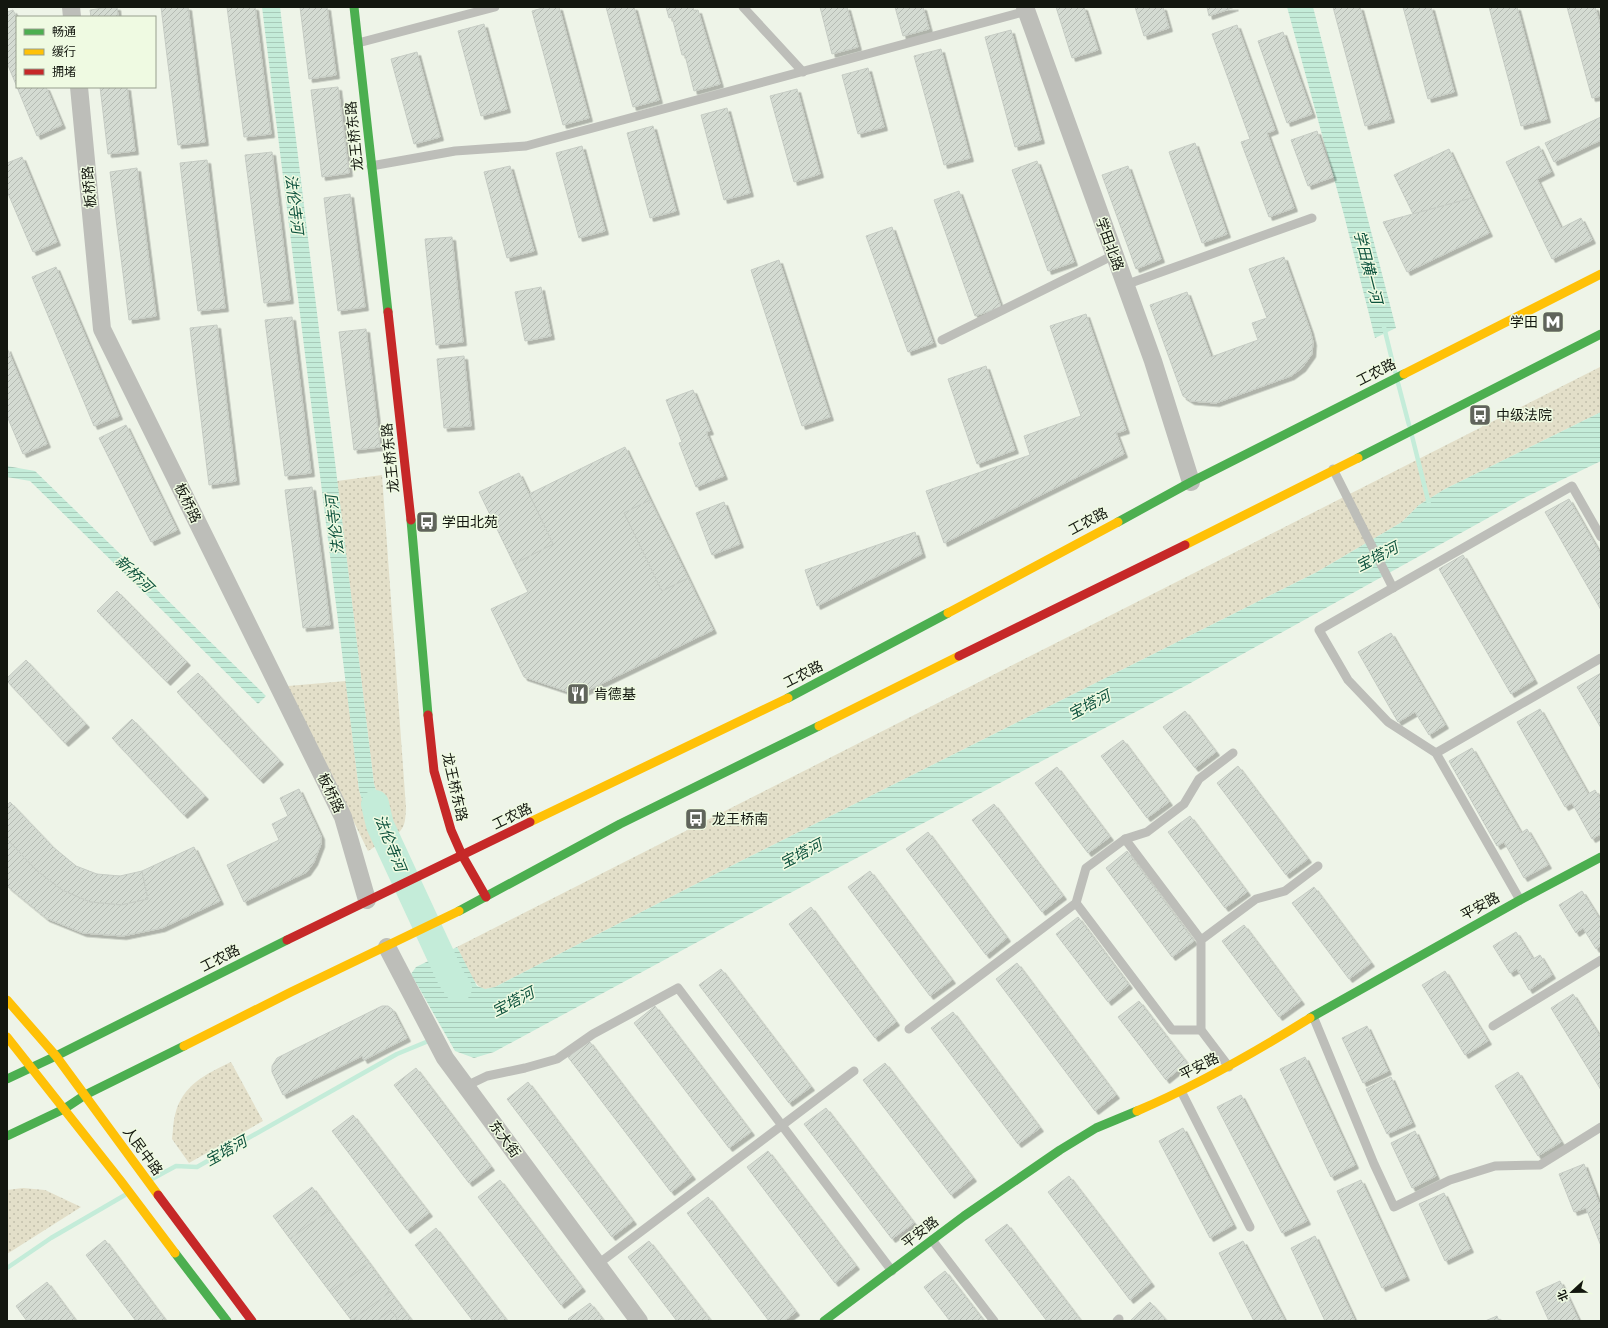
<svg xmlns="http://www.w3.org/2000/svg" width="1608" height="1328" viewBox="0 0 1608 1328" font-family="Commissioner,'Noto Sans SC',sans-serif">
<defs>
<pattern id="grass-dots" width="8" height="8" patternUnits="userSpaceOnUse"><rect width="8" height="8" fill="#e3dfc9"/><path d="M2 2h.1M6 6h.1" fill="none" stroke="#c2bfab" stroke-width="1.8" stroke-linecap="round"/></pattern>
<pattern id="water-rules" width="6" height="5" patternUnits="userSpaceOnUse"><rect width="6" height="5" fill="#c4ecd9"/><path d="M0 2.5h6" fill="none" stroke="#a8cab9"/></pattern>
<pattern id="building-hatch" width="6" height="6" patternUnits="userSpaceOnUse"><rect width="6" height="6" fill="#d4dbd2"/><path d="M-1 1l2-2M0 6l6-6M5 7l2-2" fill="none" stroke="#b5bbb3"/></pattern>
<filter id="shadow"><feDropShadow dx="3.5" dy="3.5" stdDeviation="0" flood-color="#0004"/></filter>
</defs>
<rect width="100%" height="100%" fill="#eef4e8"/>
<g fill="url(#grass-dots)">
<path d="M1600,367L1601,370V412L1445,489L1419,505L1402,522L1317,572L741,861L495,987C492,987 488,989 485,989C474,989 462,957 457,947Z"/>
<path d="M382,475L406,808C405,825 405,828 392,839L374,784L337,481Z"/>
<polygon points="346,681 359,790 376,846 368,851 288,686"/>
<path d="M231,1062L263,1121L189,1163L172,1139C173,1131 173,1123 175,1115C182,1085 206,1074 231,1062Z"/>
<polygon points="23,1188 45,1190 81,1207 7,1254 7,1190"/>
</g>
<g fill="url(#water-rules)">
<polygon points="262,7 280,7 374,784 392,839 376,846 359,790"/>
<polygon points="1287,7 1313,7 1396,328 1375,338 1344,215"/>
<polygon points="1601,412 1601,461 1524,498 1187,685 729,925 494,1052 474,1058 455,1051 411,974 416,967 457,947 477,986 485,989 495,987 741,861 1317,572 1402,522 1419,505 1445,489"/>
<polygon points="7,466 35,471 266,696 258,704 30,481 7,477"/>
</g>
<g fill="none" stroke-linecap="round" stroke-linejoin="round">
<g stroke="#c4ecd9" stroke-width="4.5">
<polyline points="1384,327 1395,372"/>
<polyline points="1398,383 1409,425"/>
<polyline points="1412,436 1429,504"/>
<polyline points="152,1179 176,1166 197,1167 397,1054 431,1040"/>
<polyline points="7,1268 51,1238 125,1195"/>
</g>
<polyline stroke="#c4ecd9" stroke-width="28" points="375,804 380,825 451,978 458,988"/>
</g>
<g fill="url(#building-hatch)" stroke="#c6ccc4" filter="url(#shadow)">
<polygon points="110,7 117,7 118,17 91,17 90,10"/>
<polygon points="161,7 188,7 205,142 178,145"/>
<polygon points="227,7 255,7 271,134 244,137"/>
<polygon points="300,7 327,7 336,75 309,79"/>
<polygon points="546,7 559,7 589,118 563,125 532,11"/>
<polygon points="606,7 634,7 659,100 633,107"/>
<polygon points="666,7 693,7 694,11 698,10 720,84 694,91 685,55 682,55 672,17 669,18"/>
<polygon points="820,7 847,7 858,47 832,54"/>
<polygon points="895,7 923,7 929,29 903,36"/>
<polygon points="1056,7 1084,7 1098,50 1072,58"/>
<polygon points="1135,7 1163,7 1169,28 1144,36"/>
<polygon points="1207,7 1235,7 1209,16"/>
<polygon points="1333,7 1360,7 1391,119 1365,126"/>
<polygon points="1403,7 1431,7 1454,92 1428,99"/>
<polygon points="1489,7 1517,7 1547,119 1521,126"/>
<polygon points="1567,7 1595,7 1601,28 1601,96 1592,98"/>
<polygon points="13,10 17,18 17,87 7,63 7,12"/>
<polygon points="484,24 507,109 481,116 458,31"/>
<polygon points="1237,25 1275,130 1267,133 1294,208 1269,217 1241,142 1250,139 1212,34"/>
<polygon points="1011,30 1041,140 1015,147 985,37"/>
<polygon points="1283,32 1312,114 1287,123 1258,41"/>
<polygon points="941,49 970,158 944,165 914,56"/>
<polygon points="417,52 440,137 414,144 391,59"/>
<polygon points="868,68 884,127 858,134 842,75"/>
<polygon points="17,87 46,87 62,125 37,136"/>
<polygon points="100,87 127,87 135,151 108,154"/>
<polygon points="338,87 349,173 322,177 311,90"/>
<polygon points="797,89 820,174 794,182 770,96"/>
<polygon points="727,108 750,193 724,200 701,115"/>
<polygon points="1601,117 1601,140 1554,162 1545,143"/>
<polygon points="653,126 676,211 650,218 627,133"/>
<polygon points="1317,131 1333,177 1308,186 1291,140"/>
<polygon points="1195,143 1227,234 1202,243 1169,152"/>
<polygon points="582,146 605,231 579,238 556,153"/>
<polygon points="1539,146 1551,172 1537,179 1561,228 1581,218 1592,240 1552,259 1506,162"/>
<polygon points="1449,149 1472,198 1413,214 1394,175"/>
<polygon points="272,152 290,300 264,303 245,155"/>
<polygon points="22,157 57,242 33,252 7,191 7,163"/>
<polygon points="207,160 225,308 198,311 180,163"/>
<polygon points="1037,161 1074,262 1048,271 1012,170"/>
<polygon points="510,166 534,251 507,258 484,172"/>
<polygon points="1128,166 1161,259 1136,269 1102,175"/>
<polygon points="137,168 156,316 129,320 110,172"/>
<polygon points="959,191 1001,307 975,316 934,200"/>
<polygon points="350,194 365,307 338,311 324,198"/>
<polygon points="1472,198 1489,233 1407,272 1383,222"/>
<polygon points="892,227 933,343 908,352 866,236"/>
<polygon points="452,237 463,342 436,345 425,239"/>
<polygon points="1284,257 1310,330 1313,342 1312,354 1302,368 1291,376 1216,403 1191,401 1183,396 1150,305 1187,292 1211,357 1258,340 1252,323 1267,318 1249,269"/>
<polygon points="779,260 830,417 802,426 751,270"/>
<polygon points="56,267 119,416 94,426 32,277"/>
<polygon points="541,287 551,336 525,341 515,292"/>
<polygon points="1086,314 1126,430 1116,433 1124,454 944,543 926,491 1030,455 1024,436 1081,416 1050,326"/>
<polygon points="292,317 311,473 285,476 265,320"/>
<polygon points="217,325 236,481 209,485 190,328"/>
<polygon points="366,329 380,447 354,450 339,332"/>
<polygon points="7,348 47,444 23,454 7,416"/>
<polygon points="464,356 471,426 444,428 437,359"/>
<polygon points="986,366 1015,450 977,464 948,379"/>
<polygon points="693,390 710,431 706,432 724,476 696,487 679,443 682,442 666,400"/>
<polygon points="126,425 177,530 151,542 99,438"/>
<polygon points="625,447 650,500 624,513 662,591 688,578 713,630 578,695 524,677 491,609 528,592 514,564 553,544 529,494"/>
<polygon points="519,473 553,544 514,564 479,492"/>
<polygon points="312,487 330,625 303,628 285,490"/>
<polygon points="1569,499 1601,555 1601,610 1545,512"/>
<polygon points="650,500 688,578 662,591 624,513"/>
<polygon points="724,502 740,544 712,555 696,513"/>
<polygon points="915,532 922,554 817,606 805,570"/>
<polygon points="1463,555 1534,680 1511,694 1439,569"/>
<polygon points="117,591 187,662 167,682 97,611"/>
<polygon points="1391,633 1445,725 1429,735 1415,712 1398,722 1358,652"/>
<polygon points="26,660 86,724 65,743 7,681 7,678"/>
<polygon points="198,673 280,761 260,780 177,692"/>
<polygon points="1601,673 1601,728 1577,687"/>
<polygon points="1540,709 1588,794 1595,790 1601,800 1601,834 1592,839 1572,803 1565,807 1517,722"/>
<polygon points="1185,711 1216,752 1195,768 1163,727"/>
<polygon points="132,719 205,796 184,815 112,738"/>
<polygon points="1123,740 1169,802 1147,818 1101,756"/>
<polygon points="1472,748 1521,833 1527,829 1548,865 1524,878 1504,842 1497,846 1449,761"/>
<polygon points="1238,766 1308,859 1286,875 1217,783"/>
<polygon points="1057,767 1110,837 1088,853 1035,783"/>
<polygon points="299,789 321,836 321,844 314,862 307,872 244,902 227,865 279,840 272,824 288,816 280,798"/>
<polygon points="10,802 53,847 76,866 97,874 120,876 142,871 148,899 121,905 90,902 62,890 36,870 7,839 7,805"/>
<polygon points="994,804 1063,896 1042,912 972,820"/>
<polygon points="1190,816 1247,892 1225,908 1168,832"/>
<polygon points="928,832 1007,938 986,955 906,849"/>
<polygon points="7,839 36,870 62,890 90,902 121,905 148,899 142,871 194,847 220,901 162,928 123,936 83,933 46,918 7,886"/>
<polygon points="1127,851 1194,941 1172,957 1106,868"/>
<polygon points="870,871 952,980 930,996 848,887"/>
<polygon points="1314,887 1371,963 1349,979 1292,903"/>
<polygon points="1582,891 1599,918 1601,917 1601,945 1596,949 1583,928 1576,933 1559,905"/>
<polygon points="811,907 896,1022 875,1038 789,924"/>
<polygon points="1078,917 1129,985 1108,1002 1056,934"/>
<polygon points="1244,925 1301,1001 1279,1017 1222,941"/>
<polygon points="1516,932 1533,959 1540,955 1552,975 1529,990 1517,969 1510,973 1493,946"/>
<polygon points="1017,963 1116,1095 1095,1111 996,979"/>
<polygon points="721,969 811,1087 789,1103 699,985"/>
<polygon points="1445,971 1488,1041 1465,1055 1422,985"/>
<polygon points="1573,994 1601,1038 1601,1090 1551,1008"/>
<polygon points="1139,1001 1187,1063 1166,1080 1118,1017"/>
<polygon points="382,1006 388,1006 392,1009 407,1038 364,1060 362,1056 283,1095 272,1072 272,1066 277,1058"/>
<polygon points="655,1006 751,1132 729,1148 634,1023"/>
<polygon points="953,1012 1040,1128 1018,1144 931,1028"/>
<polygon points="1367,1026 1388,1071 1363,1083 1342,1038"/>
<polygon points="589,1041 692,1176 671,1192 568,1057"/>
<polygon points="1305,1057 1355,1165 1331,1177 1280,1069"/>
<polygon points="885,1063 973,1178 951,1195 863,1080"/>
<polygon points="416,1068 491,1167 469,1183 394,1085"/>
<polygon points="1518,1072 1561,1142 1538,1156 1495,1086"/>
<polygon points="1391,1077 1412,1123 1387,1134 1366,1089"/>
<polygon points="528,1082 633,1221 612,1237 507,1099"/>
<polygon points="1241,1095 1307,1221 1282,1233 1217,1107"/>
<polygon points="826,1108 914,1223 892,1239 804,1124"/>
<polygon points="353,1115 429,1213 407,1230 332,1131"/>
<polygon points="1183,1128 1233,1225 1210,1238 1159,1141"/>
<polygon points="1415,1131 1436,1176 1412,1188 1391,1143"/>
<polygon points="768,1151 856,1266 835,1283 747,1167"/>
<polygon points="1584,1164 1599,1203 1601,1202 1601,1246 1586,1208 1574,1212 1559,1174"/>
<polygon points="1069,1176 1151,1283 1130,1300 1048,1192"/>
<polygon points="500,1180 582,1288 561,1305 478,1197"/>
<polygon points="1361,1180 1406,1277 1382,1288 1337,1191"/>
<polygon points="312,1187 329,1210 290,1239 273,1216"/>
<polygon points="1444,1193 1470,1249 1445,1261 1419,1204"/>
<polygon points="708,1197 796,1312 784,1321 769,1321 687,1213"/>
<polygon points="329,1210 369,1263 330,1292 290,1239"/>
<polygon points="1007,1224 1081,1321 1047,1321 985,1240"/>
<polygon points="436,1228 507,1321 473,1321 415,1245"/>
<polygon points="1315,1236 1355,1321 1325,1321 1291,1248"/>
<polygon points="105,1240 166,1321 136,1321 86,1255"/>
<polygon points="649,1241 711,1321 677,1321 628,1257"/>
<polygon points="1243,1241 1285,1321 1254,1321 1219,1253"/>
<polygon points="369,1263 390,1292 352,1321 330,1292"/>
<polygon points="945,1271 984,1321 950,1321 924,1287"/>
<polygon points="1560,1281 1579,1321 1549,1321 1536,1292"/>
<polygon points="47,1282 76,1321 27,1321 16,1306"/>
<polygon points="390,1292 412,1321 399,1321 391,1310 377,1321 351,1321"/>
<polygon points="1150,1302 1167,1321 1130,1321"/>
<polygon points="590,1303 604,1321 570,1321 568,1319"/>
<polygon points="391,1310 399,1321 377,1321"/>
<polygon points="1497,1316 1499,1321 1485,1321"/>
</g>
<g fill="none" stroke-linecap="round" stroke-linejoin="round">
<g stroke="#bdbeb9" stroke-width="9">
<polyline points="743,7 803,72"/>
<polyline points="358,43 495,7"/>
<polyline points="371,166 455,151 526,146 1027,11"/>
<polyline points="1125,285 1312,218"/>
<polyline points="942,340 1114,255"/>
<polyline points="1333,469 1393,588"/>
<polyline points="1436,753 1601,658"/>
<polyline points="1125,839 1201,940"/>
<polyline points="1520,900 1436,753 1388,722 1348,680 1319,630 1572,486 1601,537"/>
<polyline points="1076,903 1172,1030 1201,1030"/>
<polyline points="1313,1016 1374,1164 1394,1207 1450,1180 1495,1166 1540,1165 1601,1127"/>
<polyline points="1493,1026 1601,960"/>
<polyline points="909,1029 1076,903 1086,868 1125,839 1147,832 1184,804 1199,779 1233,753"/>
<polyline points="1229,1067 1201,1030 1201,940 1256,899 1285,891 1318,866"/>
<polyline points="466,1086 487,1076 525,1068 557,1059 593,1034 678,988 892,1271"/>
<polyline points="1181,1091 1250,1227"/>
<polyline points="932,1240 994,1321"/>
<polyline points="598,1264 854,1071"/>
<polyline points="1117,1321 1119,1319"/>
</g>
<g stroke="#bdbeb9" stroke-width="18">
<polyline points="71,7 72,17"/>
<polyline points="1025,7 1153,361 1191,482"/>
<polyline points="79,87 102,329 343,817 367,900"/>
<polyline points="387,947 445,1058 639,1321"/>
</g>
<g stroke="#4caf50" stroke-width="9">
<polyline points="354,7 388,312"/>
<polyline points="1358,458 1601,334"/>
<polyline points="411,520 428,715"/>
<polyline points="1118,522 1191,482 1404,374"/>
<polyline points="788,698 948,613"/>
<polyline points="459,911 620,824 819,726"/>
<polyline points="1310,1018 1520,900 1601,857"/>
<polyline points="7,1079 56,1056 287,940"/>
<polyline points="7,1136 64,1109 85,1095 184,1046"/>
<polyline points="175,1253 227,1321"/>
<polyline points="824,1321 964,1216 1060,1150 1096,1128 1137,1111"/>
</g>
<g stroke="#ffc107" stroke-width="9">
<polyline points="1404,374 1601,274"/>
<polyline points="1185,545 1358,458"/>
<polyline points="948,613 1118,522"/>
<polyline points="819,726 959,656"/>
<polyline points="530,822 788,698"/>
<polyline points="7,1000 56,1056 158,1195"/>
<polyline points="7,1037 120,1180 175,1253"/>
<polyline points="184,1046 291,992 459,911"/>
<path d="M1137,1111C1198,1085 1254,1053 1310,1018"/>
</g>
<g stroke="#c62828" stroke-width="9">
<polyline points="388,312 411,520"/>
<polyline points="959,656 1185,545"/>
<polyline points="428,715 434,771 451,830 462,855 486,897"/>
<polyline points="287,940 530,822"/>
<polyline points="158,1195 252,1321"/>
</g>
</g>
<defs>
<g id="metro-square" transform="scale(1.15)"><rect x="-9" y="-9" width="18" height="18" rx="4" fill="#60645b" stroke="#effae2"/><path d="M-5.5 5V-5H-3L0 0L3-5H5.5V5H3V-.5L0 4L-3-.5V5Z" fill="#fff"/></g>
<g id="bus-square" transform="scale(1.15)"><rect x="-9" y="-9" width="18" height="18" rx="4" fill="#60645b" stroke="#effae2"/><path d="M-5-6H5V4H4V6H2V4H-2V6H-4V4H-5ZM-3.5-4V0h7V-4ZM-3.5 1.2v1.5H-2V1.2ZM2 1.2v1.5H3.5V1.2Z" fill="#fff"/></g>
<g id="restaurant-square" transform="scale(1.15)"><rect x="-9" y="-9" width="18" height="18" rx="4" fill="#60645b" stroke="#effae2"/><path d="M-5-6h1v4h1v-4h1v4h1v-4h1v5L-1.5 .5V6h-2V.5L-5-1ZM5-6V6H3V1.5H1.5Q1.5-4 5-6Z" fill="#fff"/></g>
</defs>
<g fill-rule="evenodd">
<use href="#metro-square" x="1553" y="322"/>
<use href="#bus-square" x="1480" y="415"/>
<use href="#bus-square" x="427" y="522"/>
<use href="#restaurant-square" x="578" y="694"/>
<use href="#bus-square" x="696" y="819"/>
</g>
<g text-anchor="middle" stroke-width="3" stroke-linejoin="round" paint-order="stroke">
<g font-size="14" fill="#13170f" stroke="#effae2">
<text transform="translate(354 136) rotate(-96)" y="5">龙王桥东路</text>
<text transform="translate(89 187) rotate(-95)" y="5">板桥路</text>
<text transform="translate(1110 244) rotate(70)" y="5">学田北路</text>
<text transform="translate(1376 372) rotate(-27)" y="5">工农路</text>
<text transform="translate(390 458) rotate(-96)" y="5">龙王桥东路</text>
<text transform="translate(188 503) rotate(64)" y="5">板桥路</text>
<text transform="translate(1088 521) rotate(-28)" y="5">工农路</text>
<text transform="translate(803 674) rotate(-27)" y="5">工农路</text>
<text transform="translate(455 787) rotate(77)" y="5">龙王桥东路</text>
<text transform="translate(331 793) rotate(64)" y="5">板桥路</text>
<text transform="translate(512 816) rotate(-26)" y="5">工农路</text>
<text transform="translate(1480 906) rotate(-29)" y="5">平安路</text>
<text transform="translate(220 958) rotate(-27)" y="5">工农路</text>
<text transform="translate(1199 1066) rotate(-27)" y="5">平安路</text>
<text transform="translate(505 1139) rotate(54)" y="5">东大街</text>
<text transform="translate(143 1151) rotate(54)" y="5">人民中路</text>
<text transform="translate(920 1232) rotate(-38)" y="5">平安路</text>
</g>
<g font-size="14" fill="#13170f" stroke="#effae2" text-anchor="start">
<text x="1538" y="327" text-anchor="end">学田</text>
<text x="1496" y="420">中级法院</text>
<text x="442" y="527">学田北苑</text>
<text x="594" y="699">肯德基</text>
<text x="712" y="824">龙王桥南</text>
</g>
<g font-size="15" font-style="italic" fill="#0d523d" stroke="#effae2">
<text transform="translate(294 204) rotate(83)" y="5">法伦寺河</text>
<text transform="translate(1368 267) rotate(76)" y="5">学田横一河</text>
<text transform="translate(335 525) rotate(-97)" y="5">法伦寺河</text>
<text transform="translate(1377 557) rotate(-27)" y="5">宝塔河</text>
<text transform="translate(134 574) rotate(44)" y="5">新桥河</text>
<text transform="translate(1089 705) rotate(-27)" y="5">宝塔河</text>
<text transform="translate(390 843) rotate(68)" y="5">法伦寺河</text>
<text transform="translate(801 854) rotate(-27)" y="5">宝塔河</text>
<text transform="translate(513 1002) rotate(-27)" y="5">宝塔河</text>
<text transform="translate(226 1151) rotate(-29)" y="5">宝塔河</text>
</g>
</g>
<rect width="1608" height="1328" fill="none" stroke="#13170f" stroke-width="16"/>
<rect x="16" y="16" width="140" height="72" fill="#effae2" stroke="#979f8e"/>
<rect x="24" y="29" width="20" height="6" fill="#4caf50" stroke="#979f8e"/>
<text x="52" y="36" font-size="12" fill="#13170f">畅通</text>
<rect x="24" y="49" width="20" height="6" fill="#ffc107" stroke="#979f8e"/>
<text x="52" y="56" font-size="12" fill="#13170f">缓行</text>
<rect x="24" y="69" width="20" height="6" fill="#c62828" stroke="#979f8e"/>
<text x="52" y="76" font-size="12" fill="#13170f">拥堵</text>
<g transform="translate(1572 1292) rotate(248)" stroke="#effae2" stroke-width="3" paint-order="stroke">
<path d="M0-3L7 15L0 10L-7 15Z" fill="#13170f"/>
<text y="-6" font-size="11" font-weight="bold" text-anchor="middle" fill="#13170f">北</text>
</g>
</svg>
